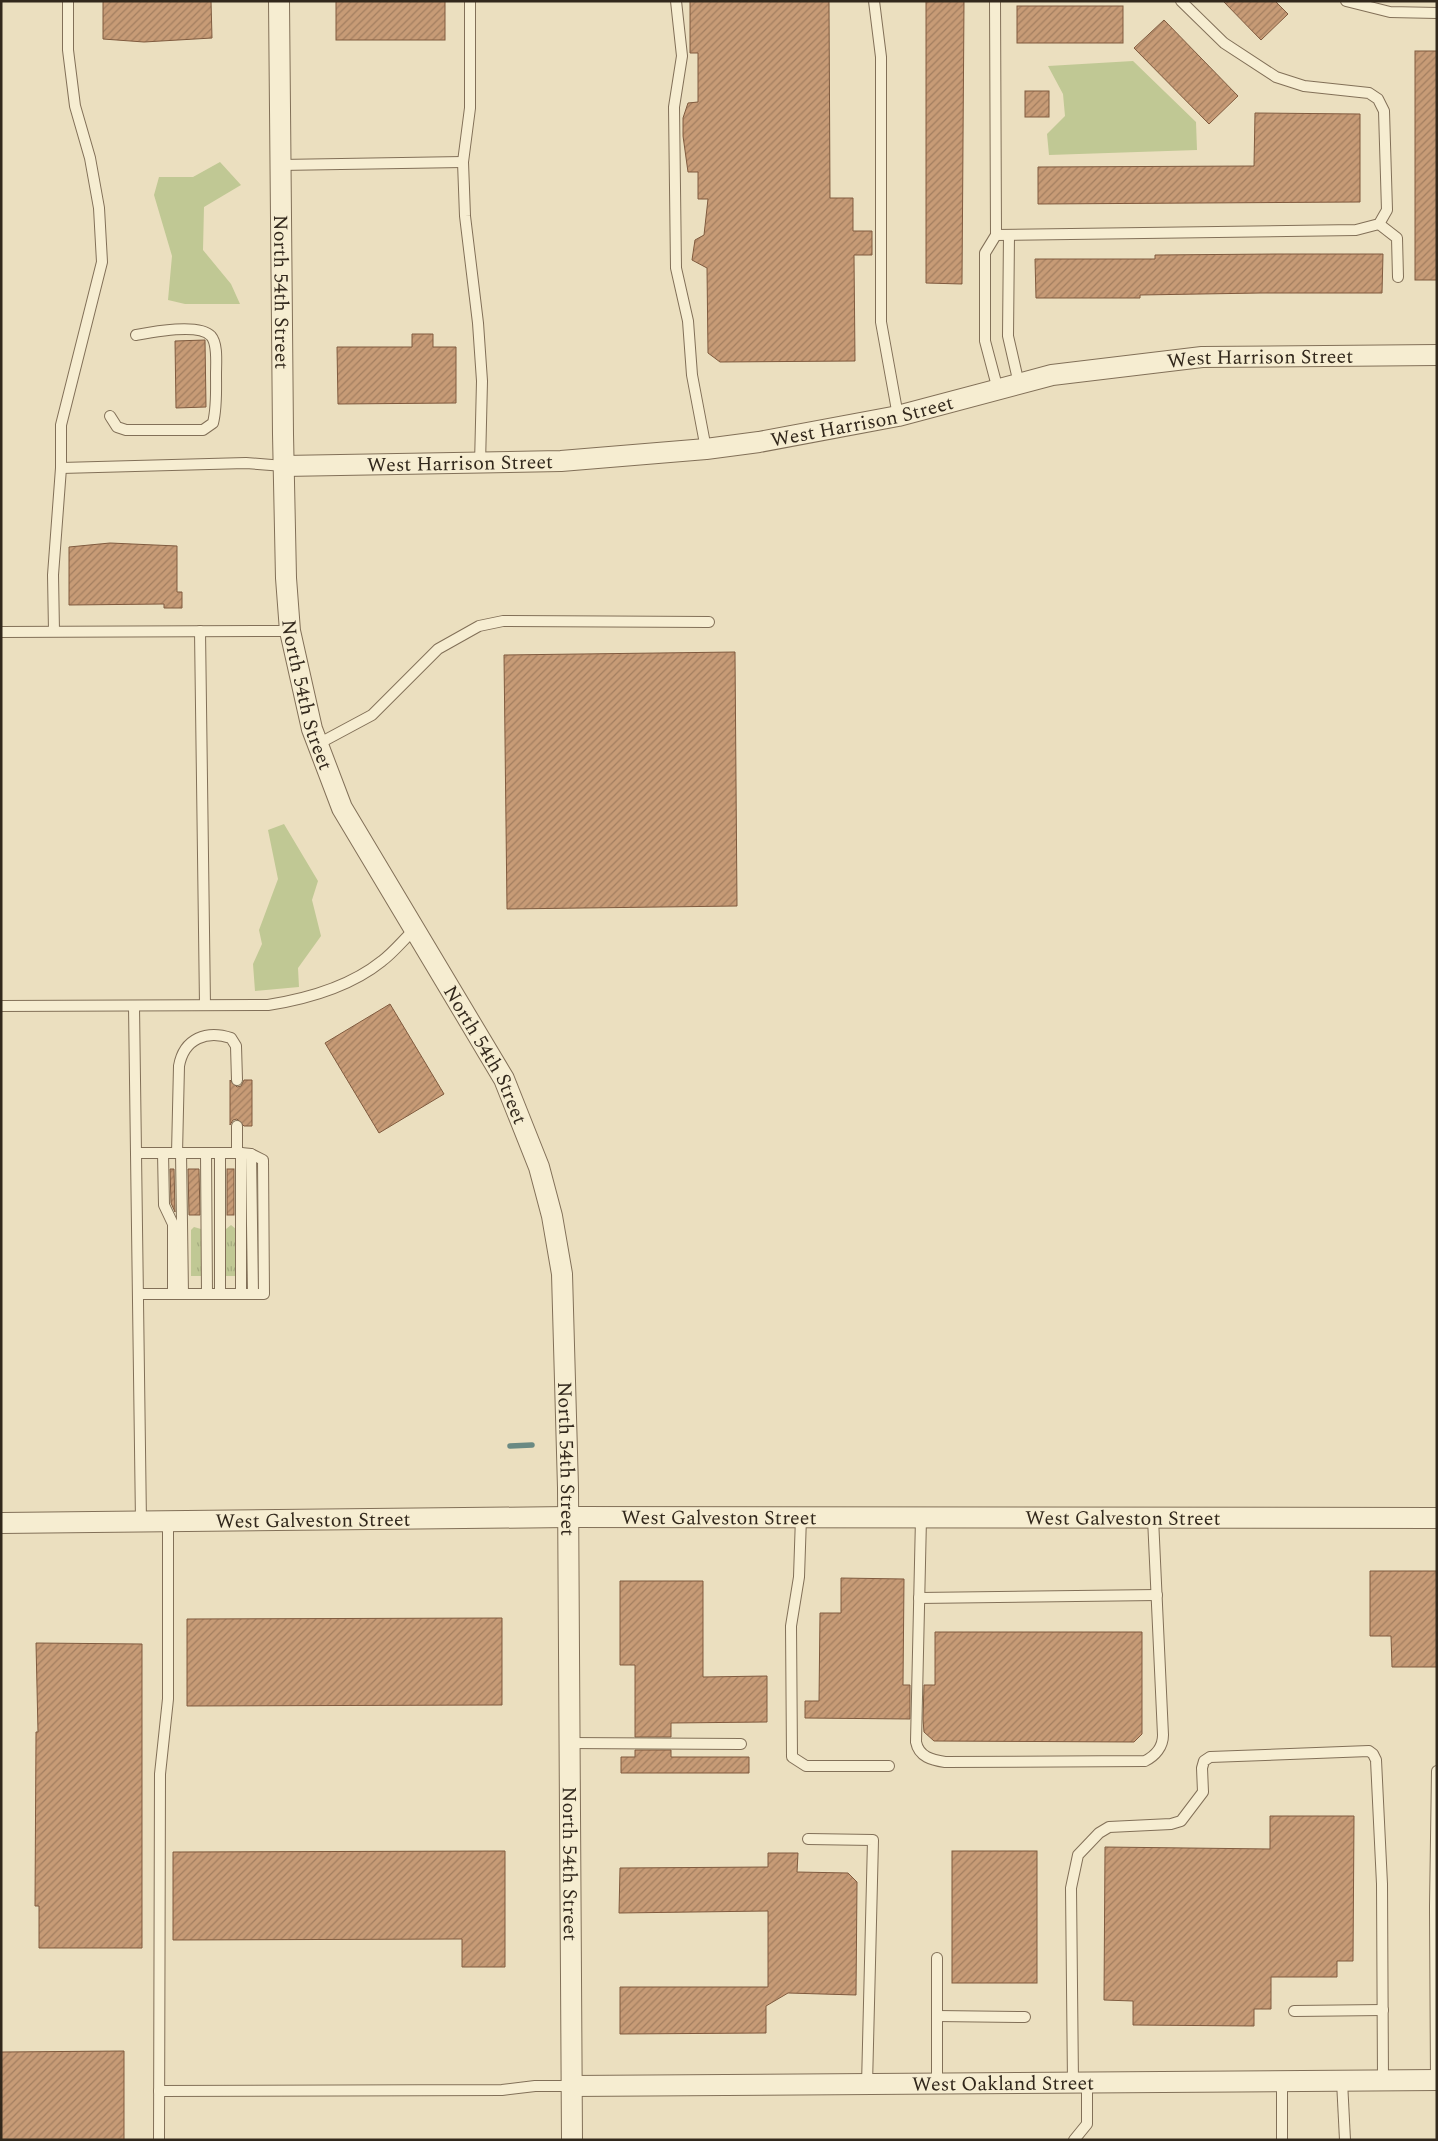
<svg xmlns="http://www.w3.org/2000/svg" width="1438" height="2141" viewBox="0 0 1438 2141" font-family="Spectral,serif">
<defs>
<pattern id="grass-tufts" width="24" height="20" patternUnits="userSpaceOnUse" patternTransform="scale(1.25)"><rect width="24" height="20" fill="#c0c894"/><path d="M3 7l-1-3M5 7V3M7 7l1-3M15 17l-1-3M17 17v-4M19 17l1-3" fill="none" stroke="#a5ac7f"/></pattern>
<pattern id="building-hatch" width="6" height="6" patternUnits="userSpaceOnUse" patternTransform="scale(1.25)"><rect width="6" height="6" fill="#c79b76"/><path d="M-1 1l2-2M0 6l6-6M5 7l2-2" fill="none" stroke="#a27e60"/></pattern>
</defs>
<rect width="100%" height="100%" fill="#ebdfbf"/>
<g fill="url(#grass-tufts)">
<polygon points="231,1225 236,1229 236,1276 226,1276 226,1229"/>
<polygon points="194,1227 201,1229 201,1276 191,1276 191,1230"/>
</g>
<g fill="#c0c894">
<polygon points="1133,61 1196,122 1197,150 1049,155 1047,134 1065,116 1063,94 1048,66"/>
<polygon points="220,162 241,185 204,207 203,250 231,284 240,304 185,304 168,300 172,256 154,195 159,177 193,177"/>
<polygon points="284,824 318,881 312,900 321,936 298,968 299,987 255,991 253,964 262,944 259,930 278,879 268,830"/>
</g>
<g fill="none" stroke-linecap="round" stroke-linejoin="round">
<polyline stroke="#6a8a83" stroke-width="5.5" points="510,1446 532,1445"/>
</g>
<g fill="url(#building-hatch)" stroke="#805b3f">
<polygon points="103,1 211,1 212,38 144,42 103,39"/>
<rect x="336" y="1" width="109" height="39"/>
<polygon points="690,1 829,1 830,198 853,198 853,231 872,231 872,255 854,255 855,361 720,362 708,353 707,268 692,260 695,240 704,235 708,199 698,199 698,172 688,172 683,136 683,118 688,103 698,102 698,53 690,53"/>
<polygon points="926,1 964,1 962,284 926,283"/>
<polygon points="1223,1 1275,1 1288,14 1261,40"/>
<rect x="1017" y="6" width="106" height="37"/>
<polygon points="1164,20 1238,96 1209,124 1134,48"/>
<rect x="1415" y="51" width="22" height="229"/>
<rect x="1025" y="91" width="24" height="26"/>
<polygon points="1255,113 1360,114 1360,202 1038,204 1038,167 1254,166"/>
<polygon points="1277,254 1383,254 1382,293 1261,293 1140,295 1140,298 1036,298 1035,259 1155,259 1155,255"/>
<polygon points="412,334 433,334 433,347 456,347 456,403 338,404 337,347 412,347"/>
<polygon points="205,340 206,407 176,408 175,341"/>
<polygon points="110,543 177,546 177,592 182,592 182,608 164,608 164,604 69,605 69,547"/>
<polygon points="735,652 737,906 507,909 504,655"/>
<polygon points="390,1004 444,1094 379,1133 325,1043"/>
<polygon points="230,1080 237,1087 241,1086 244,1080 252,1080 252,1126 244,1126 237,1119 233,1120 230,1125"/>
<polygon points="170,1169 174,1169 175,1212 171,1203"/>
<polygon points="188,1169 199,1169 200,1215 189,1215"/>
<rect x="227" y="1169" width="7" height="46"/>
<polygon points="1370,1571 1437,1571 1437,1667 1392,1667 1391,1636 1370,1636"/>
<polygon points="841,1578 904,1579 903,1685 910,1685 910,1719 805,1718 805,1701 819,1701 820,1613 841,1613"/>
<polygon points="620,1581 703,1581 703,1677 767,1676 767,1722 671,1723 671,1737 635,1737 635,1665 620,1665"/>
<polygon points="502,1618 502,1705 187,1706 187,1619"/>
<polygon points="935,1632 1142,1632 1142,1734 1134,1742 934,1741 924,1732 923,1719 924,1685 935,1685"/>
<polygon points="36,1643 142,1644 142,1948 39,1948 39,1906 35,1906 36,1732 38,1732"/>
<polygon points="635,1750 671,1750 671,1757 749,1757 749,1773 621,1773 621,1757 635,1757"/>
<polygon points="1270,1816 1354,1816 1353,1961 1337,1961 1337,1977 1271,1977 1271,2009 1254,2009 1254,2026 1133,2025 1133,2001 1104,2000 1105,1847 1270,1849"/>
<polygon points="505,1851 505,1967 462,1967 462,1939 173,1940 173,1852"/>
<rect x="952" y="1851" width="85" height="132"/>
<polygon points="768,1853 798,1853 797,1872 848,1873 857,1882 856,1995 788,1993 766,2006 766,2033 620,2034 620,1987 768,1987 768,1911 619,1913 620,1868 768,1867"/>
<polygon points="124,2051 124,2140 1,2140 1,2052"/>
</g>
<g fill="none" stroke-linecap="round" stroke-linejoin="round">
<g stroke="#827058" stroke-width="12">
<g id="lane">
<polyline points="470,1 470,108 463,162 465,216 478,323 482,381 480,464"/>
<polyline points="676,1 682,56 674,107 676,268 688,321 692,375 706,449"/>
<polyline points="874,1 881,57 881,322 898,416"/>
<polyline points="995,1 996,235 985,253 985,341 998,390"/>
<polyline points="1346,1 1390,12 1437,13"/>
<polyline points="280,165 463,162"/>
<polyline points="1379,224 1397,238 1398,277"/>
<polyline points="996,235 1356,230 1379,224 1387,210 1384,111 1378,99 1369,93 1304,86 1276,77 1224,43 1181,1"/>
<polyline points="1009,235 1008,336 1019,384"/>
<path d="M110,416L117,427L126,430H203L213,423C217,407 216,390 216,374C216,363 218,344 211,336C199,323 152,332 136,335"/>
<polyline points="61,468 246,463 284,466"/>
<polyline points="54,631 53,575 61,468 61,425 102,262 99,208 90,158 75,106 68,50 68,1"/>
<polyline points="200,631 205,1005"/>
<polyline points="1,632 290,631"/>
<polyline points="318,744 372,715 438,649 479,626 503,621 709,622"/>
<path d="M1,1006L268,1005C306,999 351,986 382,961C394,952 404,939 415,929"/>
<polyline points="134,1006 141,1522"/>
<polyline points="237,1126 237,1153"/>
<polyline points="136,1153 241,1153 251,1154 263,1160 264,1294 138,1294"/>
<polyline points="163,1153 164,1205 173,1224 173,1294"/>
<path d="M177,1153L179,1066C184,1038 207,1030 231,1038L236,1046L237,1080"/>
<polyline points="181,1153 183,1294"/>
<polyline points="206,1153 207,1294"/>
<polyline points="220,1153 220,1294"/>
<polyline points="241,1153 241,1293"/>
<polyline points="251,1154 253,1294"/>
<polyline points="801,1517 799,1577 791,1626 792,1757 806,1766 889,1766"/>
<path d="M921,1518L916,1742C919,1757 932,1760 945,1762L1145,1761C1155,1756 1163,1747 1163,1735L1153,1518"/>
<polyline points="919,1598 1157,1595"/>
<polyline points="569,1743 741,1744"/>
<polyline points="808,1839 873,1840 867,2085"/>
<polyline points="937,1958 937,2084"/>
<polyline points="1294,2011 1383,2010"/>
<polyline points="937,2016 1025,2017"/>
<polyline points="1436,2080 1435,1907 1437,1771"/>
<polyline points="1342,2081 1345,2140"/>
<polyline points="1282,2082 1282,2140"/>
<polyline points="1073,2083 1071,1888 1078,1855 1099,1833 1109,1827 1171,1824 1181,1821 1203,1792 1202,1768 1204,1761 1210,1757 1369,1751 1373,1754 1376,1760 1382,1884 1383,2081"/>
<polyline points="159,2091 502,2090 535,2086 571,2086"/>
<polyline points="159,2140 160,1774 168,1699 168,1521"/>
<polyline points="1074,2140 1087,2124 1087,2083"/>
</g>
</g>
<g stroke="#827058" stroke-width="22">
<g id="street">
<path id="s1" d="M279,1L283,434L286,578L290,631L312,729L342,808L504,1079L539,1167L552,1216L562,1274L568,1488L572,2140"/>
<path id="s2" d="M284,466L561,461L706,449L759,442L898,416L1052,375L1202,357L1437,355"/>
<path id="s3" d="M1,1523L568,1517L1437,1518"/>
<path id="s4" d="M571,2086L1437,2080"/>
</g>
</g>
<use href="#lane" stroke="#f6edd1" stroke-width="10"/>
<use href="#street" stroke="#f6edd1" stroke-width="20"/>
</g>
<g text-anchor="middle" stroke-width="4" stroke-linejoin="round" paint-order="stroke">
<g font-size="20" fill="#32281c" stroke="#f3e9ce">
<text dy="7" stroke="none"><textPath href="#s1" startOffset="291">North 54th Street</textPath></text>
<text dy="7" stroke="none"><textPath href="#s2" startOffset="986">West Harrison Street</textPath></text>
<text dy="7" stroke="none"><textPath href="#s2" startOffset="581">West Harrison Street</textPath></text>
<text dy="7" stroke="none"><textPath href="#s2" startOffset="176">West Harrison Street</textPath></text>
<text dy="7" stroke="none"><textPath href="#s1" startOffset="696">North 54th Street</textPath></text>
<text dy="7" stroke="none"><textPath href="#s1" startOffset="1101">North 54th Street</textPath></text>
<text dy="7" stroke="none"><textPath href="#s1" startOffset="1520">North 54th Street</textPath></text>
<text dy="7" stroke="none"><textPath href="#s3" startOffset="718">West Galveston Street</textPath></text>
<text dy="7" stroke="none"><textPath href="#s3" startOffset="1122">West Galveston Street</textPath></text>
<text dy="7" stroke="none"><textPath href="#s3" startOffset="312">West Galveston Street</textPath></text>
<text dy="7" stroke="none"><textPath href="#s1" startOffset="1925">North 54th Street</textPath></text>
<text dy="7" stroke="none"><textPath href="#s4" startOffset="432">West Oakland Street</textPath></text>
</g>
</g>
<rect width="1438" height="2141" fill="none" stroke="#32281c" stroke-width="5"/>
</svg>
